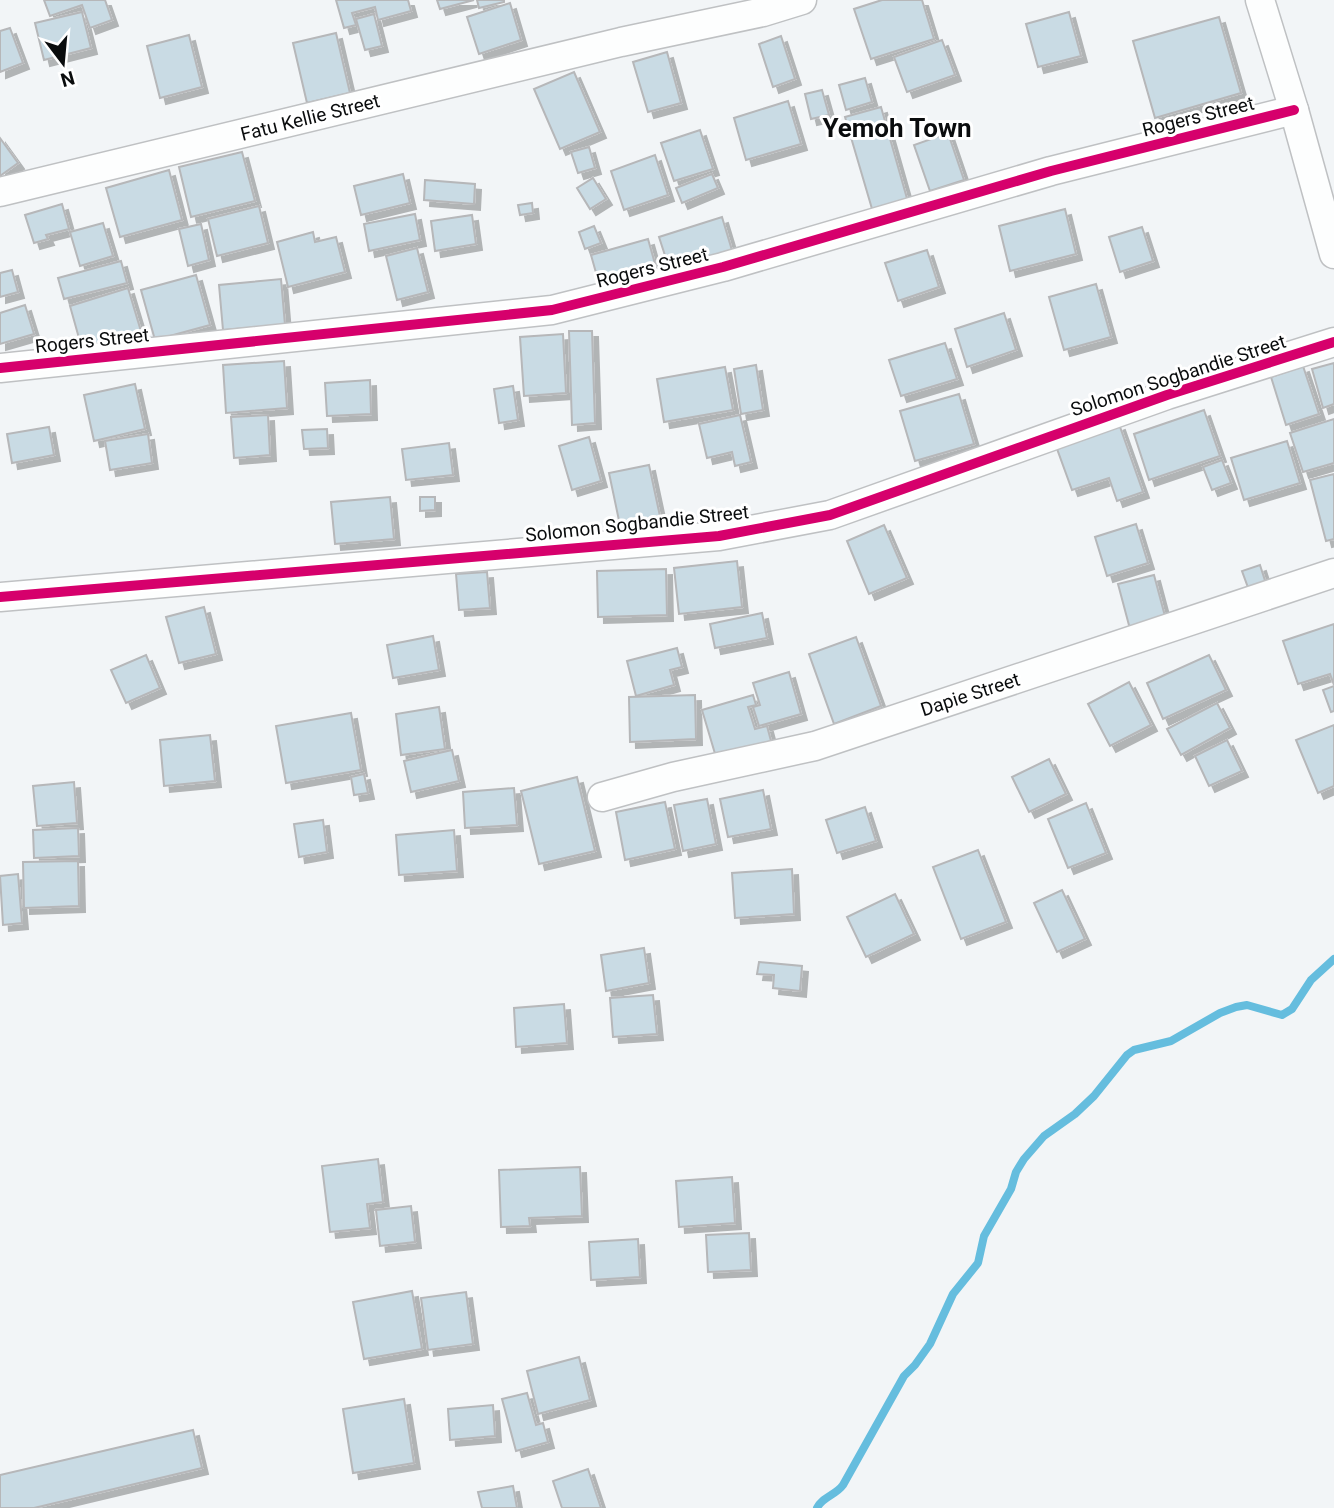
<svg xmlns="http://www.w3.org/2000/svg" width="1334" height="1508" viewBox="0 0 1334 1508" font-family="Roboto,sans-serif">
<defs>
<filter id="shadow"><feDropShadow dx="6" dy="6" stdDeviation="0" flood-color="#0004"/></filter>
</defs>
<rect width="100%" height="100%" fill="#f2f5f7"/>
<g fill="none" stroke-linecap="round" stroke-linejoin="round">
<path stroke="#65bdde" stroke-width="8" d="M817,1508C822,1497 836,1495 843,1485L904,1376L915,1365L930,1344L953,1294L978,1263L984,1236L1011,1189L1016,1172L1024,1159L1044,1136L1075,1114L1094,1096L1127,1055L1134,1050L1171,1041L1220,1013L1236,1007L1247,1005L1282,1015L1292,1009L1311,980L1334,959"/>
</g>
<g fill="#c9dbe4" stroke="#b6b7b9" stroke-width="2" filter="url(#shadow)">
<polygon points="44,0 105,0 112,20 90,28 82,5 50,16"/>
<polygon points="336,0 408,0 411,11 378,20 375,7 352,13 356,25 344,28"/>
<polygon points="437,0 474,0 440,9"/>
<polygon points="477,0 504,0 504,2 479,8"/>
<polygon points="882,0 922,0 934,39 871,59 854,9"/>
<polygon points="510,3 521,40 479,54 467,17"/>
<polygon points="82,12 91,48 44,60 35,23"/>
<polygon points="1069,12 1081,56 1038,67 1026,24"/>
<polygon points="374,14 382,46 365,50 356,19"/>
<polygon points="1219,17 1241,93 1155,118 1133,41"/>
<polygon points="10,28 23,63 0,72 0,31"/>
<polygon points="336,33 350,93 307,103 293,43"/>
<polygon points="189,35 202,87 160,98 147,46"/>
<polygon points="781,36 795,79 773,87 759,44"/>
<polygon points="942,40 955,75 907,92 894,57"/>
<polygon points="667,52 681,103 648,112 633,62"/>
<polygon points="574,72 600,132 560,149 534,89"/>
<polygon points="865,78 872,102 846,110 839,85"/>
<polygon points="822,90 829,115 811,119 805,94"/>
<polygon points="788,101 801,144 746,160 734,118"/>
<polygon points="881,107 910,209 875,219 845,117"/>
<polygon points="700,130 713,169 674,181 661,143"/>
<polygon points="948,133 964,180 930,191 914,145"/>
<polygon points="0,138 18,163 0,176"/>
<polygon points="589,147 595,168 578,173 571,152"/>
<polygon points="242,152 255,201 191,217 179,167"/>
<polygon points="655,155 668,195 624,210 611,171"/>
<polygon points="169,170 182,220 120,237 106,188"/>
<polygon points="403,174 410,203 361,215 354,186"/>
<polygon points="712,174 718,188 682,203 676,188"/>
<polygon points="593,178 606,199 590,209 577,188"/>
<polygon points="425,180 475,184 474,204 424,200"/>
<polygon points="532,203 533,213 520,215 518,205"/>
<polygon points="62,204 69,229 46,235 48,239 34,243 25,215"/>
<polygon points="259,206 268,243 217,256 208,219"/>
<polygon points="1065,209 1076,254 1010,271 999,226"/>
<polygon points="415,214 420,240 369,251 364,224"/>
<polygon points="472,215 476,244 435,251 431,221"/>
<polygon points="722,217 734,257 672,277 659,237"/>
<polygon points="103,223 113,256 80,266 70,232"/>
<polygon points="201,224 209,260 188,266 179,229"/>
<polygon points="594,226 601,243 585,249 579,232"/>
<polygon points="1142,227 1153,261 1120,272 1109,237"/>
<polygon points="313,232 315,242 336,237 345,272 288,287 277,242"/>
<polygon points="648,239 659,278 602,294 591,255"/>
<polygon points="417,248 428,292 397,300 386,256"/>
<polygon points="927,250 939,287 898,301 885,263"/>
<polygon points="121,261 127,283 64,299 58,278"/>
<polygon points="12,270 18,292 0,297 0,273"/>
<polygon points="196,275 210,325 155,340 141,290"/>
<polygon points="281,279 285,325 223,330 219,285"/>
<polygon points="1096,284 1111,337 1064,350 1049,297"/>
<polygon points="128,288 143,338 84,356 70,306"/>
<polygon points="25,305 34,334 0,344 0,313"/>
<polygon points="1004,313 1016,350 967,367 955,329"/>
<polygon points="569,331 592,331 595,423 572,425"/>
<polygon points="563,334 566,393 524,396 520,337"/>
<polygon points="945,343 957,379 901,396 889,360"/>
<polygon points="284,361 287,408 226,413 223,365"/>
<polygon points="1334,363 1334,404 1323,408 1312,369"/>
<polygon points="756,365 763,410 741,414 734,369"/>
<polygon points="1303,366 1319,414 1286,425 1271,377"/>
<polygon points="725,367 733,410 664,422 657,379"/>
<polygon points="370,380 371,414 327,416 325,383"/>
<polygon points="135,384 145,429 94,441 84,395"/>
<polygon points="513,386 518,420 499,423 494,389"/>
<polygon points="959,394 974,444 915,461 900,411"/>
<polygon points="1204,410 1220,456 1149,480 1134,434"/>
<polygon points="268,415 270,455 234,458 231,417"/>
<polygon points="740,415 751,462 735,466 732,452 707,458 699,424"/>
<polygon points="1334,419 1334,463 1303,472 1290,433"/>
<polygon points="1119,424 1143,492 1117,501 1109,478 1072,490 1056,446"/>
<polygon points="49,427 54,455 12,463 7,434"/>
<polygon points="327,429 328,448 304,449 302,430"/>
<polygon points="148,434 152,463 110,470 105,441"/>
<polygon points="589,437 601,481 572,490 559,446"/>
<polygon points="1287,441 1300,483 1244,500 1231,458"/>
<polygon points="449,443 453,475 406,480 402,449"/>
<polygon points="1222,460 1231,483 1212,490 1203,467"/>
<polygon points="649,465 661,521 621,530 609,473"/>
<polygon points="1334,474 1334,539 1326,541 1310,480"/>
<polygon points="390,497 394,539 335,544 331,502"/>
<polygon points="420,497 435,497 435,510 420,511"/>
<polygon points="1136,524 1148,563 1107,576 1095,537"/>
<polygon points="884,525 907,578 869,594 847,541"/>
<polygon points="737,561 742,607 679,614 674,568"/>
<polygon points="1260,565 1267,587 1250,593 1242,571"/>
<polygon points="666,569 667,615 598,617 597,571"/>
<polygon points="487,572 490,608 459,610 456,574"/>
<polygon points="1154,575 1166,620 1130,629 1118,584"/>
<polygon points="204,607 216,654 179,663 166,617"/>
<polygon points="762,613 767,638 715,648 710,624"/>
<polygon points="1334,624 1334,685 1330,674 1298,684 1283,641"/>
<polygon points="433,636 439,670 393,678 387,645"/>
<polygon points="856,637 881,706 834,724 809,654"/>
<polygon points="677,648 682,667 670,670 674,685 636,696 627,661"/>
<polygon points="146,655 160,688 126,703 111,670"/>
<polygon points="1209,655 1226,690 1163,719 1147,683"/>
<polygon points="789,672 801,714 759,726 753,707 760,705 753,683"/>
<polygon points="1129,682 1151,725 1110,746 1088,704"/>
<polygon points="1334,686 1334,711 1331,712 1323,690"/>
<polygon points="695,695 696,739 630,742 629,697"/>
<polygon points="753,695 756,705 748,707 755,729 767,726 771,741 716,757 702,710"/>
<polygon points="1217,703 1230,728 1181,755 1167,729"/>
<polygon points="439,707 445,749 401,755 396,714"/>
<polygon points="351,713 361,770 286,783 276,726"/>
<polygon points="1334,725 1334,786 1318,793 1296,740"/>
<polygon points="210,735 215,781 164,786 160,740"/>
<polygon points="1227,740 1242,771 1209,786 1195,756"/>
<polygon points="452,750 459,781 411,792 404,761"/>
<polygon points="1049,759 1066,794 1029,812 1012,777"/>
<polygon points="364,774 368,793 354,795 351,777"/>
<polygon points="577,777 595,851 539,864 521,791"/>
<polygon points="74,782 77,823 37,826 33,786"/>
<polygon points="514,788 517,825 465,828 463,792"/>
<polygon points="763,790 771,829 728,837 720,799"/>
<polygon points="707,799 716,844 683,851 674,805"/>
<polygon points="665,802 675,849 625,860 616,812"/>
<polygon points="1086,803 1106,853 1068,868 1048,819"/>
<polygon points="865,807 876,841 837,853 826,820"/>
<polygon points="323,820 327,852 299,857 294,824"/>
<polygon points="78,828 79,856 34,858 33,830"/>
<polygon points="454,830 457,871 399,875 396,835"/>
<polygon points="978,850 1006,922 961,939 933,867"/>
<polygon points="78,861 79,906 24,908 23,862"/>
<polygon points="792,869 794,914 735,918 732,873"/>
<polygon points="18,874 22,923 3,925 0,876"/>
<polygon points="1062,890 1085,939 1057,952 1034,903"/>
<polygon points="895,894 914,934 866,957 847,917"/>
<polygon points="644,948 649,983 606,991 601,955"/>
<polygon points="759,962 802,966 800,991 773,988 774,975 757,974"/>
<polygon points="653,995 657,1034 613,1037 610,998"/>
<polygon points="564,1004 567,1043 516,1047 514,1008"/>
<polygon points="378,1159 383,1202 367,1204 370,1228 330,1232 322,1166"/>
<polygon points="580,1167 582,1216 529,1218 530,1226 501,1227 499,1170"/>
<polygon points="732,1177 735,1223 679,1227 676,1181"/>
<polygon points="411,1206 415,1242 380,1246 376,1210"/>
<polygon points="749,1233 751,1270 708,1272 706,1235"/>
<polygon points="638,1239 640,1277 591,1280 589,1242"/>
<polygon points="412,1291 422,1349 364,1359 353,1302"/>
<polygon points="466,1292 473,1344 428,1350 421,1298"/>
<polygon points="579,1357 590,1400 538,1414 527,1371"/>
<polygon points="527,1393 536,1425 543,1423 548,1442 516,1451 502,1399"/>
<polygon points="404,1399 414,1463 353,1473 343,1409"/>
<polygon points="493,1405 495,1436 450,1440 448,1409"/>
<polygon points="193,1430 202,1468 34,1508 0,1508 0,1475"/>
<polygon points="588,1469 601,1508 562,1508 553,1481"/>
<polygon points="513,1486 517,1508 482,1508 478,1492"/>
</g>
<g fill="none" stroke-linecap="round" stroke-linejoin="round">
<g stroke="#bfc1c3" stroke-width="31">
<g id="minor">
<polyline points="1260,0 1294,110 1334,254"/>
<polyline points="0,192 621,42 763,12 802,0"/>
<polyline points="0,368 552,310 723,267 1051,171 1294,110"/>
<polyline points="0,597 719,536 830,515 1167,395 1334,342"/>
<polyline points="602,797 673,777 815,746 1334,573"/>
</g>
</g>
<use href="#minor" stroke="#fdfefe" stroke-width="28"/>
<g stroke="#fff" stroke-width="15">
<g id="cycleway">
<polyline points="0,368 552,310 723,267 1051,171 1294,110"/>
<polyline points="0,597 719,536 830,515 1167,395 1334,342"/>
</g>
</g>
<use href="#cycleway" stroke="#d6006c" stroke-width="10"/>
</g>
<g text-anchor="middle" stroke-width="6" stroke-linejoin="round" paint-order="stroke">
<g font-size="19" fill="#0a0c0d" stroke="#fff">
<text transform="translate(1198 116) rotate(-14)" y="7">Rogers Street</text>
<text transform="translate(310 117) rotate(-14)" y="7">Fatu Kellie Street</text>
<text transform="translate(652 267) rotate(-14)" y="7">Rogers Street</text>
<text transform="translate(92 340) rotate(-6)" y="7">Rogers Street</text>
<text transform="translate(1178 375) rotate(-18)" y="7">Solomon Sogbandie Street</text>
<text transform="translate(637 523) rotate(-6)" y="7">Solomon Sogbandie Street</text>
<text transform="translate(970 694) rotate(-18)" y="7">Dapie Street</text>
</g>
<g font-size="26" font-weight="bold" fill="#0a0c0d" stroke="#fff">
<text x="897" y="137">Yemoh Town</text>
</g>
</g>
<g transform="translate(63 63) rotate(164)" stroke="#ffffff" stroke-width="5" paint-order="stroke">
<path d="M0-5L12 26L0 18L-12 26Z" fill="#0a0c0d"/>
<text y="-10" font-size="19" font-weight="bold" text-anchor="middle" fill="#0a0c0d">N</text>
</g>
</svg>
